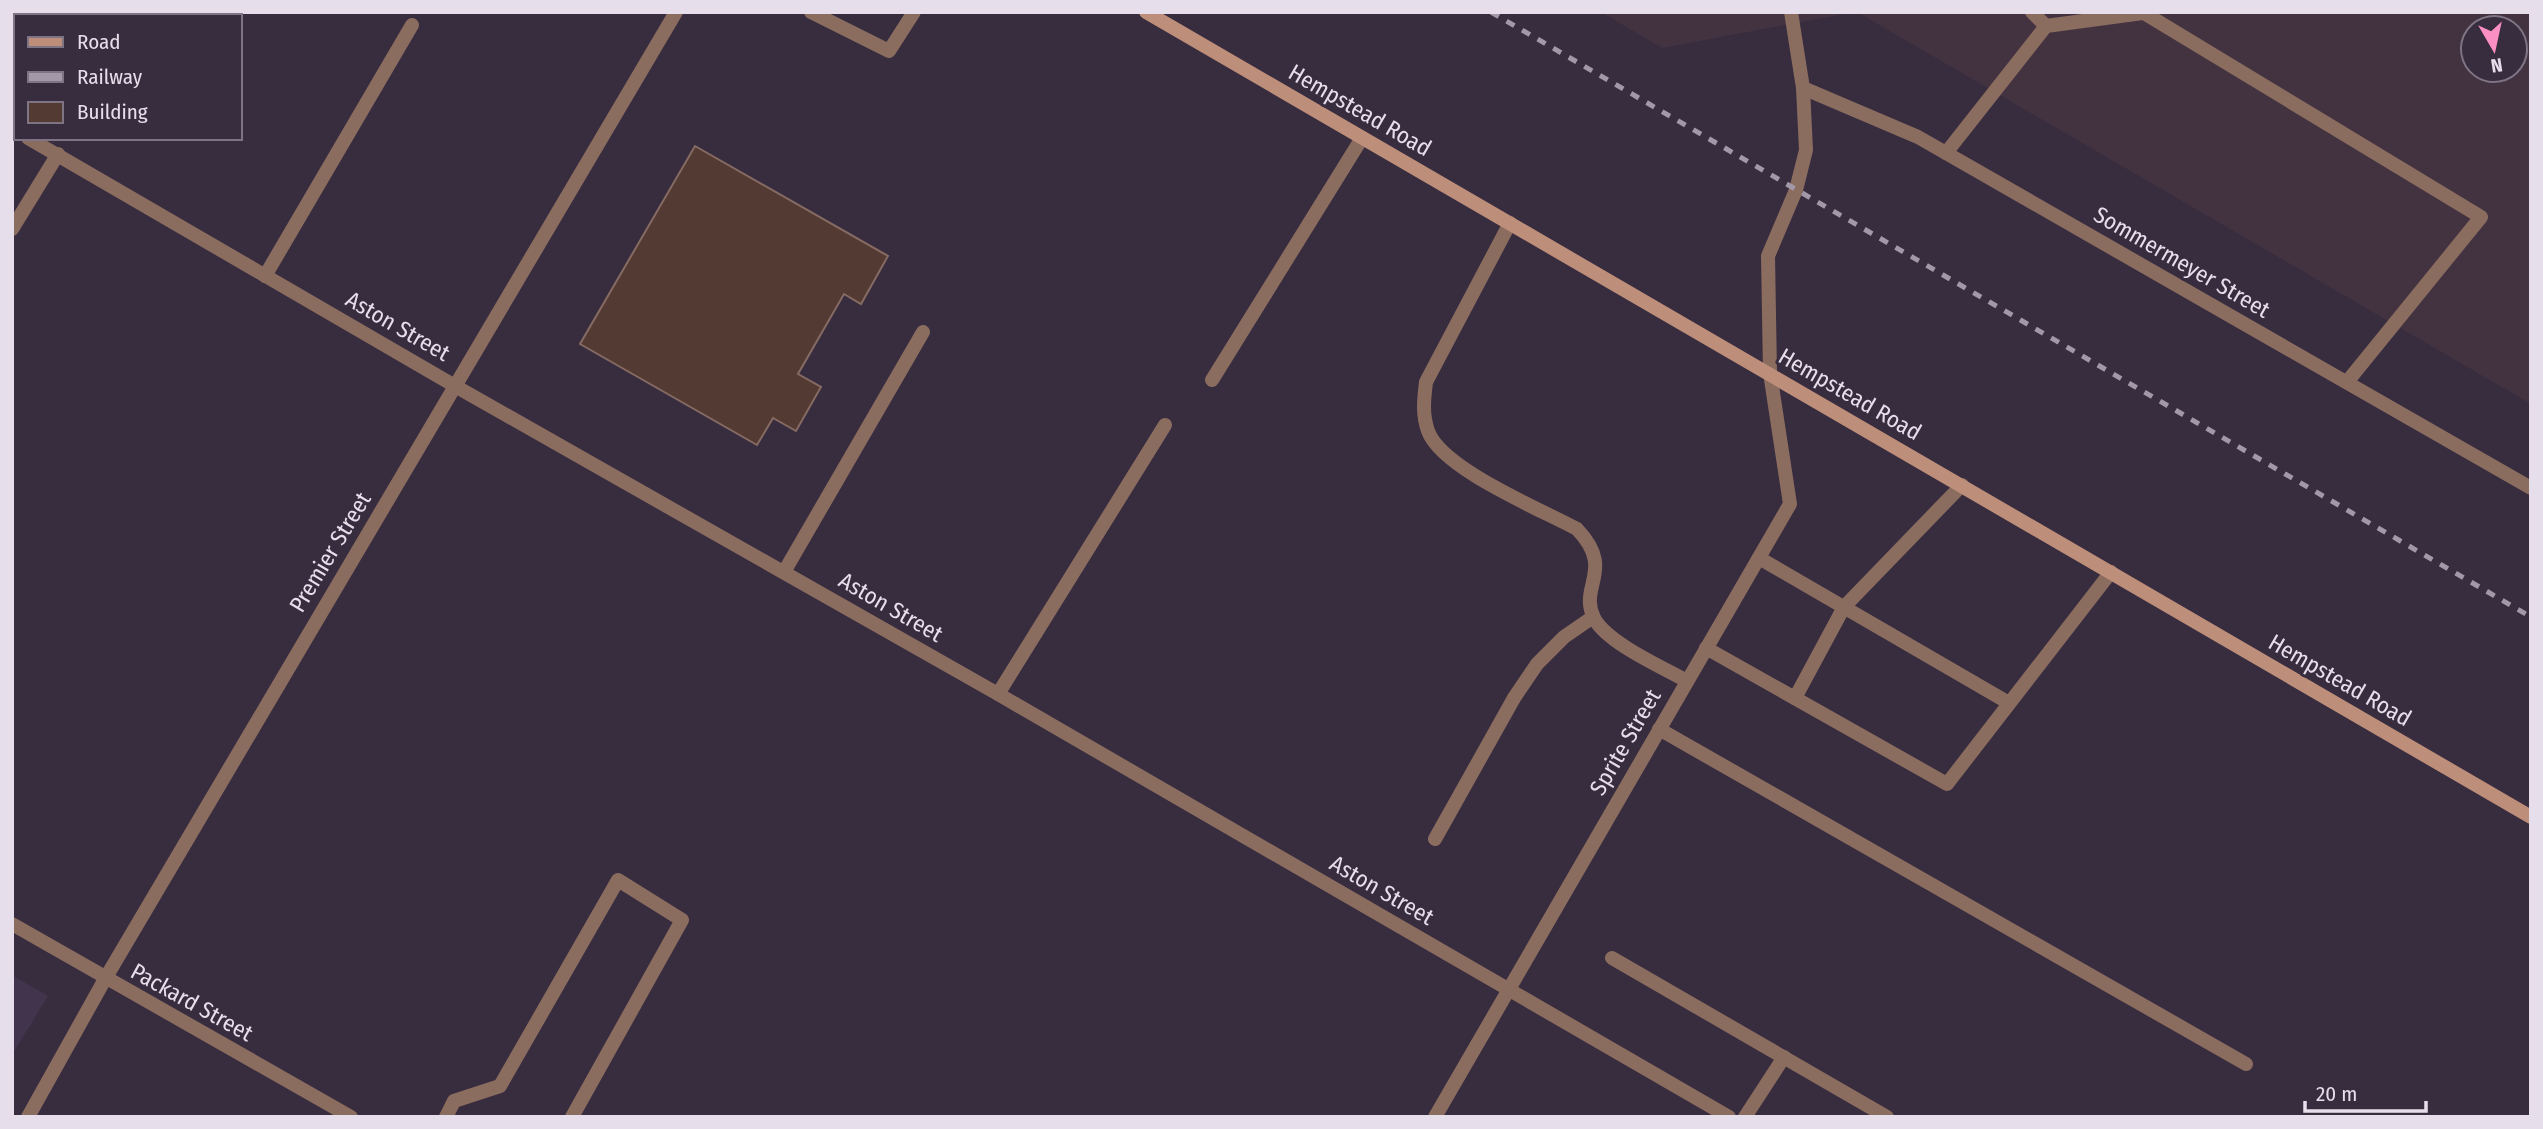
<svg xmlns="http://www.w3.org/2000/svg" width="2543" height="1129" viewBox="0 0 2543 1129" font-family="'Fira Sans Condensed',sans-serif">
<rect width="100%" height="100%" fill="#382c3f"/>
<g fill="#433340" fill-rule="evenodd">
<polygon points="1601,12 1856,12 1662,48"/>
<path d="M1857,12H2531V404ZM2473,28H2515V70H2473Z"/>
</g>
<polygon fill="#43344d" points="12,975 48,996 12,1055"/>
<polygon fill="#533b34" stroke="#866b63" stroke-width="2" points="695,146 888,256 861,304 844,294 798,374 821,387 796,431 773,418 757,445 580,344"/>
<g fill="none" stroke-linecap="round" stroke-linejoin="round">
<g stroke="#8b6d60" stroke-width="14">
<polyline points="811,12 889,51 914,12"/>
<polyline points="2144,13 2481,217 2347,382"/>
<polyline points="90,16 93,12"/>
<polyline points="2046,26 2150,12"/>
<polyline points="1946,153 2046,26 2032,12"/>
<path d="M1510,223L1426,382C1424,399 1422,414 1428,431C1442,469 1540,509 1577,529C1616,570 1578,586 1594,618C1607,643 1662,667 1687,681"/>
<polyline points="12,229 58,154"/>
<polyline points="265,276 412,25"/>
<polyline points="1212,380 1362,138"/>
<polyline points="1759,558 2009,703"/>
<polyline points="784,572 923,332"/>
<polyline points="1706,648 1947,784 2111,572"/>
<polyline points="998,694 1165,425"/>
<polyline points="1795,698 1844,607 1962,485"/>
<polyline points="1659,729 2246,1064"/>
<polyline points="1435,839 1514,698 1537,664 1564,637 1593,617"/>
<polyline points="1612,958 1887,1117"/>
<polyline points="446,1117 454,1101 500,1086 618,880 682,920 572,1117"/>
<polyline points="1745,1117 1784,1057"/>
</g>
<g stroke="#8b6d60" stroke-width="14">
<polyline points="12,129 16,131"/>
<polyline points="28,138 455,386 998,694 1729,1117"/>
<polyline points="12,924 351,1117"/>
<polyline points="28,1117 105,979 676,12"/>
<polyline points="1435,1117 1790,504 1770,373"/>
</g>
<g stroke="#8b6d60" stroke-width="14">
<polyline points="1803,88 1918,137 2531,488"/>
<polyline points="1770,373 1768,256 1796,190 1806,150 1803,88 1791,12"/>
</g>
<polyline stroke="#bd8e79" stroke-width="14" points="1146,12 2531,817"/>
<polyline stroke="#a299a8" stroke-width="5" stroke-dasharray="9 9" stroke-linecap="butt" points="1491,12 2531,617"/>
</g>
<g text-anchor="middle" stroke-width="6" stroke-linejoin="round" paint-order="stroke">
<g font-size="23" fill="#e6dfeb" stroke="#382c3f">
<text transform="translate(1360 110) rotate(30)" y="8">Hempstead Road</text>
<text transform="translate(2182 262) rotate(30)" y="8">Sommermeyer Street</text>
<text transform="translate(398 326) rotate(30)" y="8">Aston Street</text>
<text transform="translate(1850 394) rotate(30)" y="8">Hempstead Road</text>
<text transform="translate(330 552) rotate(-59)" y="8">Premier Street</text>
<text transform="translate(891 607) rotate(30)" y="8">Aston Street</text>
<text transform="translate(2340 680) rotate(30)" y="8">Hempstead Road</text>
<text transform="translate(1625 742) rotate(-60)" y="8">Sprite Street</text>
<text transform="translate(1382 890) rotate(30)" y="8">Aston Street</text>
<text transform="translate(192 1002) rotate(29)" y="8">Packard Street</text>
</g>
</g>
<rect width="2543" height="1129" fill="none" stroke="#e6dfeb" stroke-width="28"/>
<rect x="14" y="14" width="228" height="126" fill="#382c3f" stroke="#7e7484" stroke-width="2"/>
<rect x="28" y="37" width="35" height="10" fill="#bd8e79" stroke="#7e7484" stroke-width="2"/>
<text x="77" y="49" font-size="21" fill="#e6dfeb">Road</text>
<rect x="28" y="72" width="35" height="10" fill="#a299a8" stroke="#7e7484" stroke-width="2"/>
<text x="77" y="84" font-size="21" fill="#e6dfeb">Railway</text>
<rect x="28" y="102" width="35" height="21" fill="#533b34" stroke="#7e7484" stroke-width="2"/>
<text x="77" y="119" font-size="21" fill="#e6dfeb">Building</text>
<g transform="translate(2494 49) rotate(171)"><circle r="33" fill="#382c3f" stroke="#7e7484" stroke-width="2"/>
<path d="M0-5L12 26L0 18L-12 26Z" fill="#fb8fc4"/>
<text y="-10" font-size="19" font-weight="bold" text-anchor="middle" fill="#e6dfeb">N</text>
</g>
<path d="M2305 1101v10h121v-10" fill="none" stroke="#e6dfeb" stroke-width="3.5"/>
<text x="2316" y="1101" font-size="21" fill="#e6dfeb" stroke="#382c3f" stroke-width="5" paint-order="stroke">20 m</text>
</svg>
